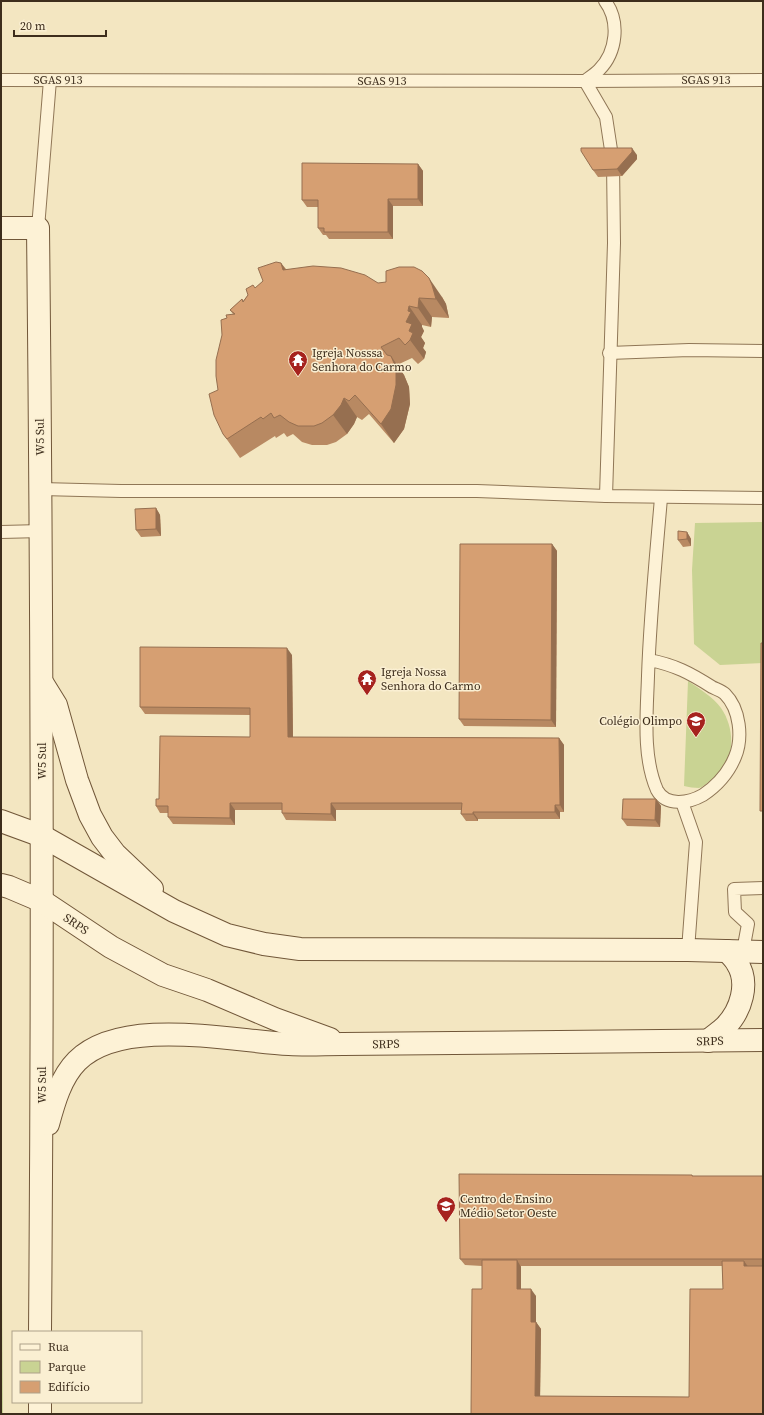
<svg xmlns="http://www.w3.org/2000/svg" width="764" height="1415" viewBox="0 0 764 1415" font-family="'Source Serif 4',serif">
<rect width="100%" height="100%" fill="#f3e6c1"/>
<g fill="#c9d393">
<polygon points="763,522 763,663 720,665 694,644 692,570 695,523"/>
<path d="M688,681C700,689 713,697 721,708C737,731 735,766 710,781C707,783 703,787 699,788C695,788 688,787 684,786Z"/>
<polygon points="1,1283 2,1283 3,1414 1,1414"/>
</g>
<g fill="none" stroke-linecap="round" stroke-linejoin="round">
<g stroke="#8f7656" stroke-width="14">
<g id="service">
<path d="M605,1C620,21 617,52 599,70C595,74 589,78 585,81L606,117L613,163L614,243L606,496"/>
<polyline points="1,80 585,81 763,80"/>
<polyline points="38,228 50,80"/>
<polyline points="609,353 689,350 763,351"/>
<polyline points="41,489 121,491 477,491 606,496 763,498"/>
<polyline points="1,532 42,531"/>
<path d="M649,660C675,665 690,673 712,687C716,689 722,691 725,694C740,709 743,738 735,757C728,774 718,785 703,795C689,803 666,807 657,790C642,756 647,711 648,676C650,616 656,557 661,498"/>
<polyline points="682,802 696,842 688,950"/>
<polyline points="743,951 748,924 735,912 734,889 763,888"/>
</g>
</g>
<g stroke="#715739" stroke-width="24">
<g id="secondary">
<path d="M1,228H38C42,596 43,964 40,1332"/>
<polyline points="43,684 56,705 77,780 90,815 102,837 115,854 152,889"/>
<polyline points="1,821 42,836 174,911 227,935 264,944 300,949 688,950 763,952"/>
<polyline points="1,885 9,887 42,901 111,947 163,975 207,990 275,1019 330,1039"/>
<path d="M708,1041C713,1036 720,1032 725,1027C741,1011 750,983 737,963C735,959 731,955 727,951"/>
<path d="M48,1124C54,1102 61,1077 77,1061C122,1016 231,1041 289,1044C307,1045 325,1044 343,1044L763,1040"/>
<polyline points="40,1414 40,1402"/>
</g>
</g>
<use href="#service" stroke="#fdf2d6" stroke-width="12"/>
<use href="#secondary" stroke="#fdf2d6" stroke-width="22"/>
</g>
<g fill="#b88962" fill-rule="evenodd">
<polygon points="637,155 637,159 622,176 598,177 593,170"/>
<polygon points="418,164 423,171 423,206 393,206 393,239 329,239 326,235 323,235 318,228 318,207 307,207 302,200"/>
<polygon points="281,263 286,269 378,283 442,297 446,304 449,318 432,317 431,327 422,325 422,327 424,331 421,337 425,343 423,348 426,352 424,359 418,364 412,358 397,365 404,375 409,387 410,404 404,429 394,443 369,414 362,420 357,417 354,424 347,434 336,442 327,445 312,445 302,442 293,434 287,437 284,433 276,438 275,436 240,458 223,434 218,390 227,318 233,314 230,310 242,299 243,301 248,295 263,281"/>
<polygon points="156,508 160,515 161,536 141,537 136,530"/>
<polygon points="687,532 691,539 691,546 683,547 678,540"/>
<polygon points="552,544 557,551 556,727 464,726 459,719"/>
<polygon points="292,655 293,737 559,738 564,745 564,812 560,812 560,819 478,819 478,821 466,821 461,814 461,810 336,810 336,821 286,820 282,813 282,810 235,810 235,825 173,824 168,817 168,813 160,813 156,806 159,799 250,737 250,715 145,714 140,707"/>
<polygon points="656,799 661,806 660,827 627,826 622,819"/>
<path d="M692,1175L693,1176H763V1414H471L482,1289V1266L465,1265L460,1259ZM521,1266H722L723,1289L689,1397L540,1396L541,1329L536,1322V1296L521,1289Z"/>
</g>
<g fill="#966f50">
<polygon points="632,148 637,155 637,159 622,176 617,169"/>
<polygon points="418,164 423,171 423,206 418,199"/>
<polygon points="388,199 393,206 393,239 388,232"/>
<polygon points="281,263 294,282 283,270"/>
<polygon points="429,278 442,297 446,304 449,318 436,299"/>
<polygon points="419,298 432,317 431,327 418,308"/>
<polygon points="409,306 422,325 422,327 424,331 421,337 425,343 423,348 426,352 424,359 410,340 409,331 406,322"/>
<polygon points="391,356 404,375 409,387 410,404 404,429 394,443 381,424"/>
<polygon points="344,398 357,417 354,424 347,434 333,415"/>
<polygon points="156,508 160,515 161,536 156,529"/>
<polygon points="687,532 691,539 691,546 687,539"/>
<polygon points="552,544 557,551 556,727 551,720"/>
<polygon points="287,648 292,655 293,744 288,737"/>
<polygon points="559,738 564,745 564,812 560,805"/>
<polygon points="656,799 661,806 660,827 655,820"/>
<polygon points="230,803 235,810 235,825 230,818"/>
<polygon points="331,803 336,810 336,821 331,814"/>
<polygon points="555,805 560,812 560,819 555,812"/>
<polygon points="473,812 478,819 478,821 473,814"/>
<polygon points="517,1260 521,1267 521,1296 517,1289"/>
<polygon points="744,1261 749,1268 744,1266"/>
<polygon points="531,1289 536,1296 536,1329 531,1322"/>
<polygon points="536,1322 541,1329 540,1403 535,1396"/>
</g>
<g fill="#d69f72" stroke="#966f50">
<polygon points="581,148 632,148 632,152 617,169 593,170 581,151"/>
<polygon points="302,163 418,164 418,199 388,199 388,232 324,232 324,228 318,228 318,200 302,200"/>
<polygon points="276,262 281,263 283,270 313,266 341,268 365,275 378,283 386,282 386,271 399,267 414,267 422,271 429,278 432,285 436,299 419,298 418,308 409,306 408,311 411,312 406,322 412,324 409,331 413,333 410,340 405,345 399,338 381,347 387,355 391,356 396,368 396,385 391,409 381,424 355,395 349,401 344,398 341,405 333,415 322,423 314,426 298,426 289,422 280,415 274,418 271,413 263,419 261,417 227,439 223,434 214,415 209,394 218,390 216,376 216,360 222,335 221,320 227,318 226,315 235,314 230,310 242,299 243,302 248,295 246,289 253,285 255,288 263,281 258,268"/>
<polygon points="156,508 156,529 136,530 135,509"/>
<polygon points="678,531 687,532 687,539 678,540"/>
<polygon points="460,544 552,544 551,720 459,719"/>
<polygon points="761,643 763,643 763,811 760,811"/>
<polygon points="140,647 287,648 288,737 559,738 560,805 555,805 555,812 473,812 473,814 461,814 462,803 331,803 331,814 282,813 282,803 230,803 230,818 168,817 168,806 156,806 156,799 159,799 160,736 250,737 250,708 140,707"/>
<polygon points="623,799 656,799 655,820 622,819"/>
<polygon points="459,1174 692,1175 692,1176 763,1176 763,1259 460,1259"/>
<polygon points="482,1260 517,1260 517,1289 531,1289 531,1322 536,1322 535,1396 689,1397 690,1289 723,1289 722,1261 744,1261 744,1266 763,1266 763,1414 471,1414 472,1289 482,1289"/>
</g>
<defs>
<g id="temple-pin" transform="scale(1)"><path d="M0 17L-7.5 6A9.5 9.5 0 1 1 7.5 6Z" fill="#a6221e" stroke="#faefd2"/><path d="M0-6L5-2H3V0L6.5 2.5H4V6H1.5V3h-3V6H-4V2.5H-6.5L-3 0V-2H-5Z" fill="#fff"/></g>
<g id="school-pin" transform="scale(1)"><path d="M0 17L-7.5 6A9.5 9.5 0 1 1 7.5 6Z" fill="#a6221e" stroke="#faefd2"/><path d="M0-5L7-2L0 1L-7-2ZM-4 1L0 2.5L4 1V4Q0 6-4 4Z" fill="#fff"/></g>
</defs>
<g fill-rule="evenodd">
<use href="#temple-pin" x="298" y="360"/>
<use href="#temple-pin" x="367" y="679"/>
<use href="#school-pin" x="696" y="721"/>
<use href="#school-pin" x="446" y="1206"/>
</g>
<g text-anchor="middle" stroke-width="3" stroke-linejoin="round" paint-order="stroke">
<g font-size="12" fill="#3d2d1c" stroke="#faefd2">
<text x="58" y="84">SGAS 913</text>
<text x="706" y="84">SGAS 913</text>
<text x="382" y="85">SGAS 913</text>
<text transform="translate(40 437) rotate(-91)" y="4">W5 Sul</text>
<text transform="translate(42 761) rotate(-90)" y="4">W5 Sul</text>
<text transform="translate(76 924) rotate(34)" y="4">SRPS</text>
<text transform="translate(710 1041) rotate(-1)" y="4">SRPS</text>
<text transform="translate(386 1044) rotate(-1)" y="4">SRPS</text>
<text transform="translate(42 1085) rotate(-90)" y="4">W5 Sul</text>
</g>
<g font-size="12" fill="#3d2d1c" stroke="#faefd2" text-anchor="start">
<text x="312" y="357">Igreja Nosssa<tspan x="312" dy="14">Senhora do Carmo</tspan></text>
<text x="381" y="676">Igreja Nossa<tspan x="381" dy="14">Senhora do Carmo</tspan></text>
<text x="682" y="725" text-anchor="end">Colégio Olimpo</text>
<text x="460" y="1203">Centro de Ensino<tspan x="460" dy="14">Médio Setor Oeste</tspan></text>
</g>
</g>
<rect width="764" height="1415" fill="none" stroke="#3d2d1c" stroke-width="4"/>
<rect x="12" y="1331" width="130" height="72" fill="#faefd2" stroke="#aea189"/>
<rect x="20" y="1344" width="20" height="6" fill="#fdf2d6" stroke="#aea189"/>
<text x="48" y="1351" font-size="12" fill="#3d2d1c">Rua</text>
<rect x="20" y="1361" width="20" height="12" fill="#c9d393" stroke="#aea189"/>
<text x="48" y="1371" font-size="12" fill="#3d2d1c">Parque</text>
<rect x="20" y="1381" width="20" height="12" fill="#d69f72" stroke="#aea189"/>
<text x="48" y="1391" font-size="12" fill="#3d2d1c">Edifício</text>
<path d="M14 30v6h92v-6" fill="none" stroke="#3d2d1c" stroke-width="2"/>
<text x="20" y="30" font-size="12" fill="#3d2d1c" stroke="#faefd2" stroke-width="3" paint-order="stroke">20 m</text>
</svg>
